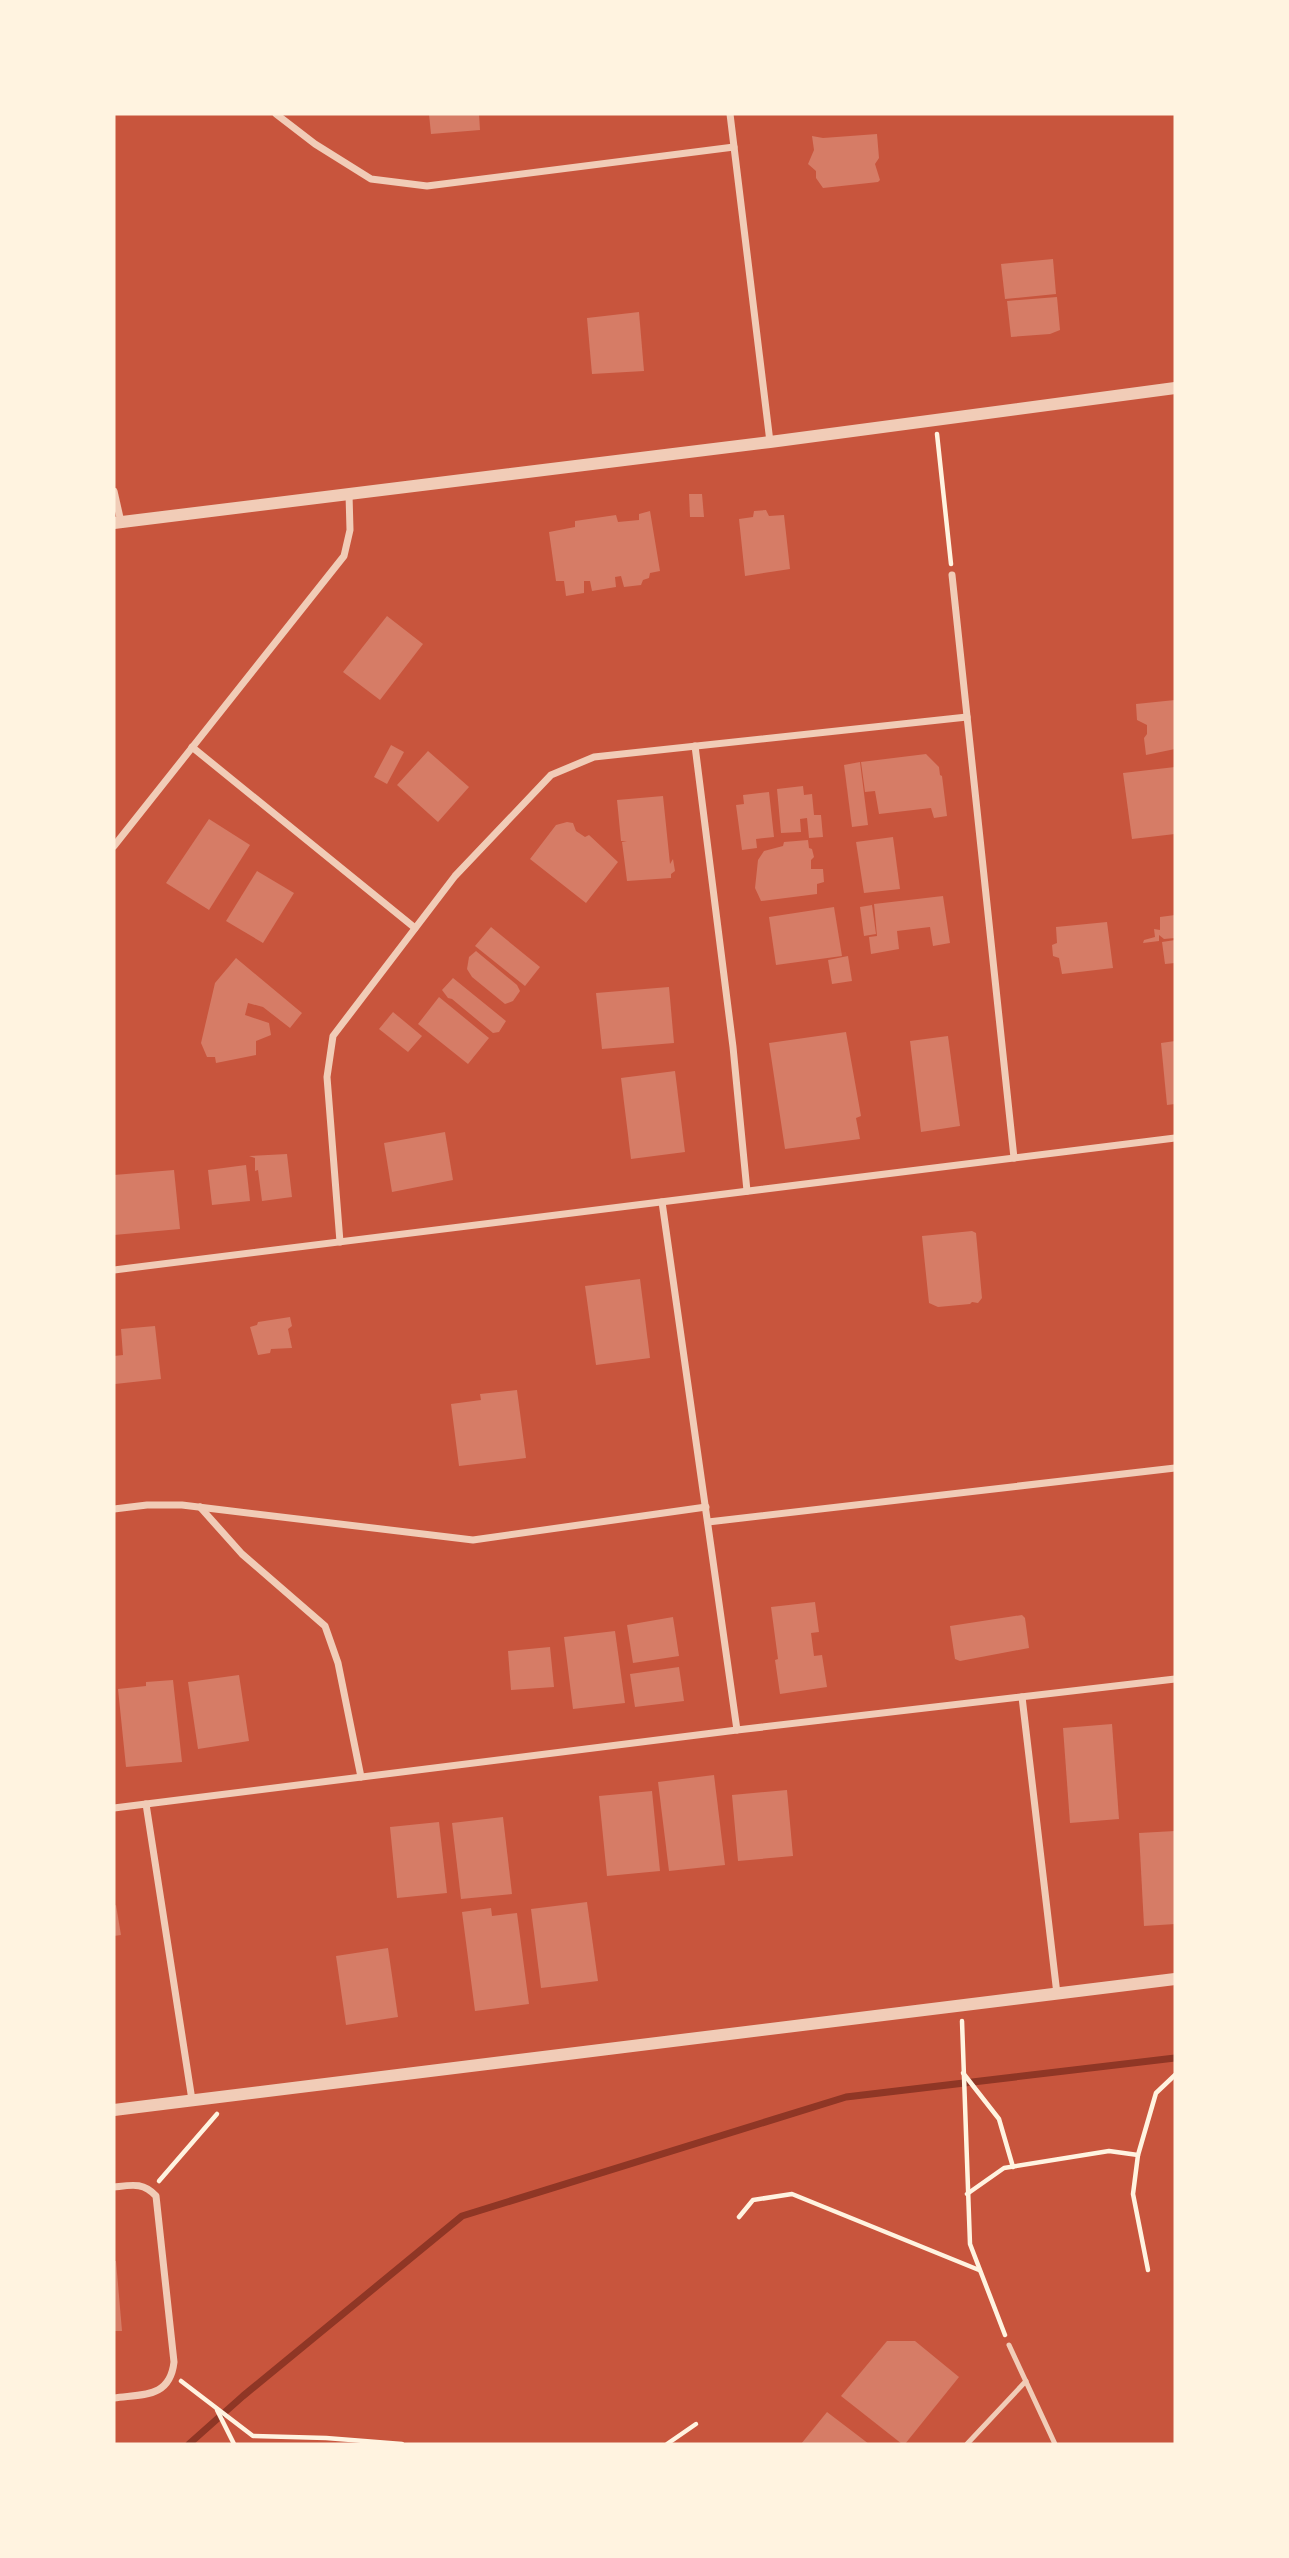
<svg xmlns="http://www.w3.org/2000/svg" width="1289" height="2558" viewBox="0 0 1289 2558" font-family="Rubik,sans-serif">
<rect width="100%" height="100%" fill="#c8553d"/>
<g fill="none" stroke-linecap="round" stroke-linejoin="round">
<polyline stroke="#8f3625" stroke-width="7" points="189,2444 243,2396 462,2216 846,2097 1175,2058"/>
</g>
<g fill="#d67c66">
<polygon points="429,114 479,114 480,130 431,134"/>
<polygon points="877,134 879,158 875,164 880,180 878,182 823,188 816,178 816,171 808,164 814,150 812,136 823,138"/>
<polygon points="1053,259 1056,294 1005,299 1001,264"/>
<polygon points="1057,297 1060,330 1050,334 1011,337 1007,301"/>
<polygon points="639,312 644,371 592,374 587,318"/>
<polygon points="689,494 702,494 704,517 690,517"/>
<polygon points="766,510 769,516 784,515 790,569 745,576 739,519 753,517 754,511"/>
<polygon points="650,511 660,571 650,573 649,578 643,580 641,585 624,587 621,576 615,577 616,587 592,591 590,581 584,581 584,593 566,596 564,581 556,581 549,532 575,527 575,521 616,515 618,522 639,520 639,514"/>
<polygon points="387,616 423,644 380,700 343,672"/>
<polygon points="1175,700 1175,749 1146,755 1144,738 1147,734 1147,725 1137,720 1136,704"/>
<polygon points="391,745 404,752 387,784 374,777"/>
<polygon points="428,751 469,787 438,822 397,785"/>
<polygon points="926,754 939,767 940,775 942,776 947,816 934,818 931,808 879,814 875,791 865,792 861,762"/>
<polygon points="860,762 868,825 852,827 844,765"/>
<polygon points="1175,767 1175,834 1132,839 1123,773"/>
<polygon points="803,786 804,795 812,794 814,815 821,815 823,837 809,838 807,818 800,819 801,832 781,833 777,789"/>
<polygon points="769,792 774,837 756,839 757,848 742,850 736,805 744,804 743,795"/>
<polygon points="663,796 670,864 673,859 675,871 671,874 671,878 627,881 622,842 627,841 621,841 617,800"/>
<polygon points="209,819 250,845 209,910 166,883"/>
<polygon points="567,822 573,823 576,831 585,837 589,835 618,862 586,903 530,859 556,825"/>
<polygon points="893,837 900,889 864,893 856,842"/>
<polygon points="808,840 809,848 812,849 814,857 811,860 811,869 823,869 824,882 817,884 817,894 761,901 755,888 758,860 764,851 783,846 784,842"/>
<polygon points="257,871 294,893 263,943 226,921"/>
<polygon points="943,896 950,943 933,946 930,927 897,931 899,949 871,954 869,937 877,936 874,904"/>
<polygon points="872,905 876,934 864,936 860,907"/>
<polygon points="834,907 842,956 776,965 769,917"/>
<polygon points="1175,915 1175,938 1164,939 1159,935 1159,941 1143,943 1144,940 1155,937 1154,929 1160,930 1160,917"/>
<polygon points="1107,922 1113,968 1062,974 1059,958 1053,956 1052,945 1057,943 1056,927"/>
<polygon points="491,927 540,967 525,986 475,946"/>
<polygon points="1175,940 1175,963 1165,964 1162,942"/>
<polygon points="476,951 517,985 520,991 513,1001 505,1004 472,977 467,969 469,957"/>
<polygon points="848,956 852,981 832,984 828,960"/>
<polygon points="236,958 302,1013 290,1028 263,1007 248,1003 245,1015 269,1023 271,1035 256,1041 256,1055 216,1063 215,1057 207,1057 201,1043 215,983"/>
<polygon points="453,978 506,1021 499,1032 493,1033 452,999 448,998 442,990"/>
<polygon points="669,987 674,1043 602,1049 596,993"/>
<polygon points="439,997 489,1038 468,1064 418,1024"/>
<polygon points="393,1012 422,1036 408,1052 379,1029"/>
<polygon points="846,1032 861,1116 856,1118 860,1139 785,1149 769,1043"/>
<polygon points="948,1036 960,1126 921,1132 910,1041"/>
<polygon points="1175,1041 1175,1104 1167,1105 1161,1043"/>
<polygon points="675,1071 685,1152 631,1159 621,1078"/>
<polygon points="445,1132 453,1180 392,1192 384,1143"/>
<polygon points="287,1154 292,1197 262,1201 258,1170 255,1171 255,1158 249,1156"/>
<polygon points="246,1165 250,1201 212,1205 208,1170"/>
<polygon points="174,1170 180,1229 114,1235 114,1175"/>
<polygon points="972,1231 976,1233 982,1298 978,1303 972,1302 970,1304 938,1307 929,1303 922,1236"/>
<polygon points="640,1279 650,1358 596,1365 585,1286"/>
<polygon points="290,1317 292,1326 288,1329 292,1348 271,1349 270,1353 258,1355 250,1327 257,1325 258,1322"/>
<polygon points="155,1326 161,1379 115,1384 114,1356 123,1355 121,1329"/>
<polygon points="517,1390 526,1458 459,1466 451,1404 481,1400 480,1394"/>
<polygon points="815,1602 819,1632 811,1633 814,1656 822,1655 827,1687 780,1694 775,1660 778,1659 771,1607"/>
<polygon points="1022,1615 1025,1618 1029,1648 960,1661 955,1659 950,1626"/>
<polygon points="673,1617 679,1656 633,1663 627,1625"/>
<polygon points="615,1631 625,1703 573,1709 564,1637"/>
<polygon points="550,1647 554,1687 511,1690 508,1651"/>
<polygon points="679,1667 684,1701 635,1707 630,1674"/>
<polygon points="239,1675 249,1741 198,1749 188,1682"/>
<polygon points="173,1680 182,1762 126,1767 118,1689 146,1686 146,1682"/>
<polygon points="1112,1724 1119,1819 1070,1823 1063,1728"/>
<polygon points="714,1775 725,1865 669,1871 658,1782"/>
<polygon points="787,1790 793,1856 738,1861 732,1795"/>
<polygon points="652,1791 660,1871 607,1876 599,1796"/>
<polygon points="503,1817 512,1894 461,1899 452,1823"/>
<polygon points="439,1822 447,1893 397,1898 390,1827"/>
<polygon points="1175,1831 1175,1924 1144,1926 1139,1833"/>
<polygon points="587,1902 598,1981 541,1988 531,1909"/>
<polygon points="116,1905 121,1935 114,1936 114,1906"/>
<polygon points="491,1908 492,1916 517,1913 529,2004 475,2011 462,1912"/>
<polygon points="388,1948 398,2017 346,2025 336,1956"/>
<polygon points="114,2261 116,2261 122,2331 114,2331"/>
<polygon points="887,2341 915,2341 959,2377 905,2444 902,2444 841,2396"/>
<polygon points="827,2412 869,2444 801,2444"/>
</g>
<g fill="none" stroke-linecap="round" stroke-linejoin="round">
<g stroke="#fff3e0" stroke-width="4.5">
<polyline points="937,434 951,564"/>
<polyline points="962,2021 970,2244 1005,2335"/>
<polyline points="963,2073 999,2119 1013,2167"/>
<polyline points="1138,2155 1133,2194 1148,2270"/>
<polyline points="159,2181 217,2114"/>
<polyline points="967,2194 1004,2168 1109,2151 1138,2155 1156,2093 1175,2075"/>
<polyline points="739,2217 753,2200 792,2194 979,2270"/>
<polyline points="181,2381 253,2436 326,2438 402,2444"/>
<polyline points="217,2410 234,2444"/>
<polyline points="667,2444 696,2424"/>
</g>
<g stroke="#f1ccb7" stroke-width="5">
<polyline points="1009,2345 1055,2444"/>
<polyline points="967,2444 1026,2381"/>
</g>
<g stroke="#f1ccb7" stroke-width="7">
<polyline points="276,114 315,144 371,179 427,186 734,147"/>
<polyline points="730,114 770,442"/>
<polyline points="114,491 121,522"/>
<polyline points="952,575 1014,1158"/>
<polyline points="695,746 733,1047 747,1191"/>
<polyline points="192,747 415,928"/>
<polyline points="114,846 344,556 350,530 349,494"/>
<polyline points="662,1202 737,1730"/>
<polyline points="340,1242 327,1077 333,1036 455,876 551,775 594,757 967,717"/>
<polyline points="114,1270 1175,1138"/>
<polyline points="200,1507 242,1554 325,1626 338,1663 361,1777"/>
<polyline points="114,1509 147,1505 182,1505 473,1540 706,1507"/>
<polyline points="708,1522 1175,1468"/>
<polyline points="1022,1697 1057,1994"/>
<polyline points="146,1804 192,2100"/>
<polyline points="114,1808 737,1730 1175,1679"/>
<path d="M114,2187C132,2185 143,2182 156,2196L174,2362C170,2398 143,2394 114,2398"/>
</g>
<g stroke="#f1ccb7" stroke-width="12">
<polyline points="114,523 770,442 1175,388"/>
<polyline points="114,2110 1175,1979"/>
</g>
</g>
<rect width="1289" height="2558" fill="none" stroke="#fff3e0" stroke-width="231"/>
</svg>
